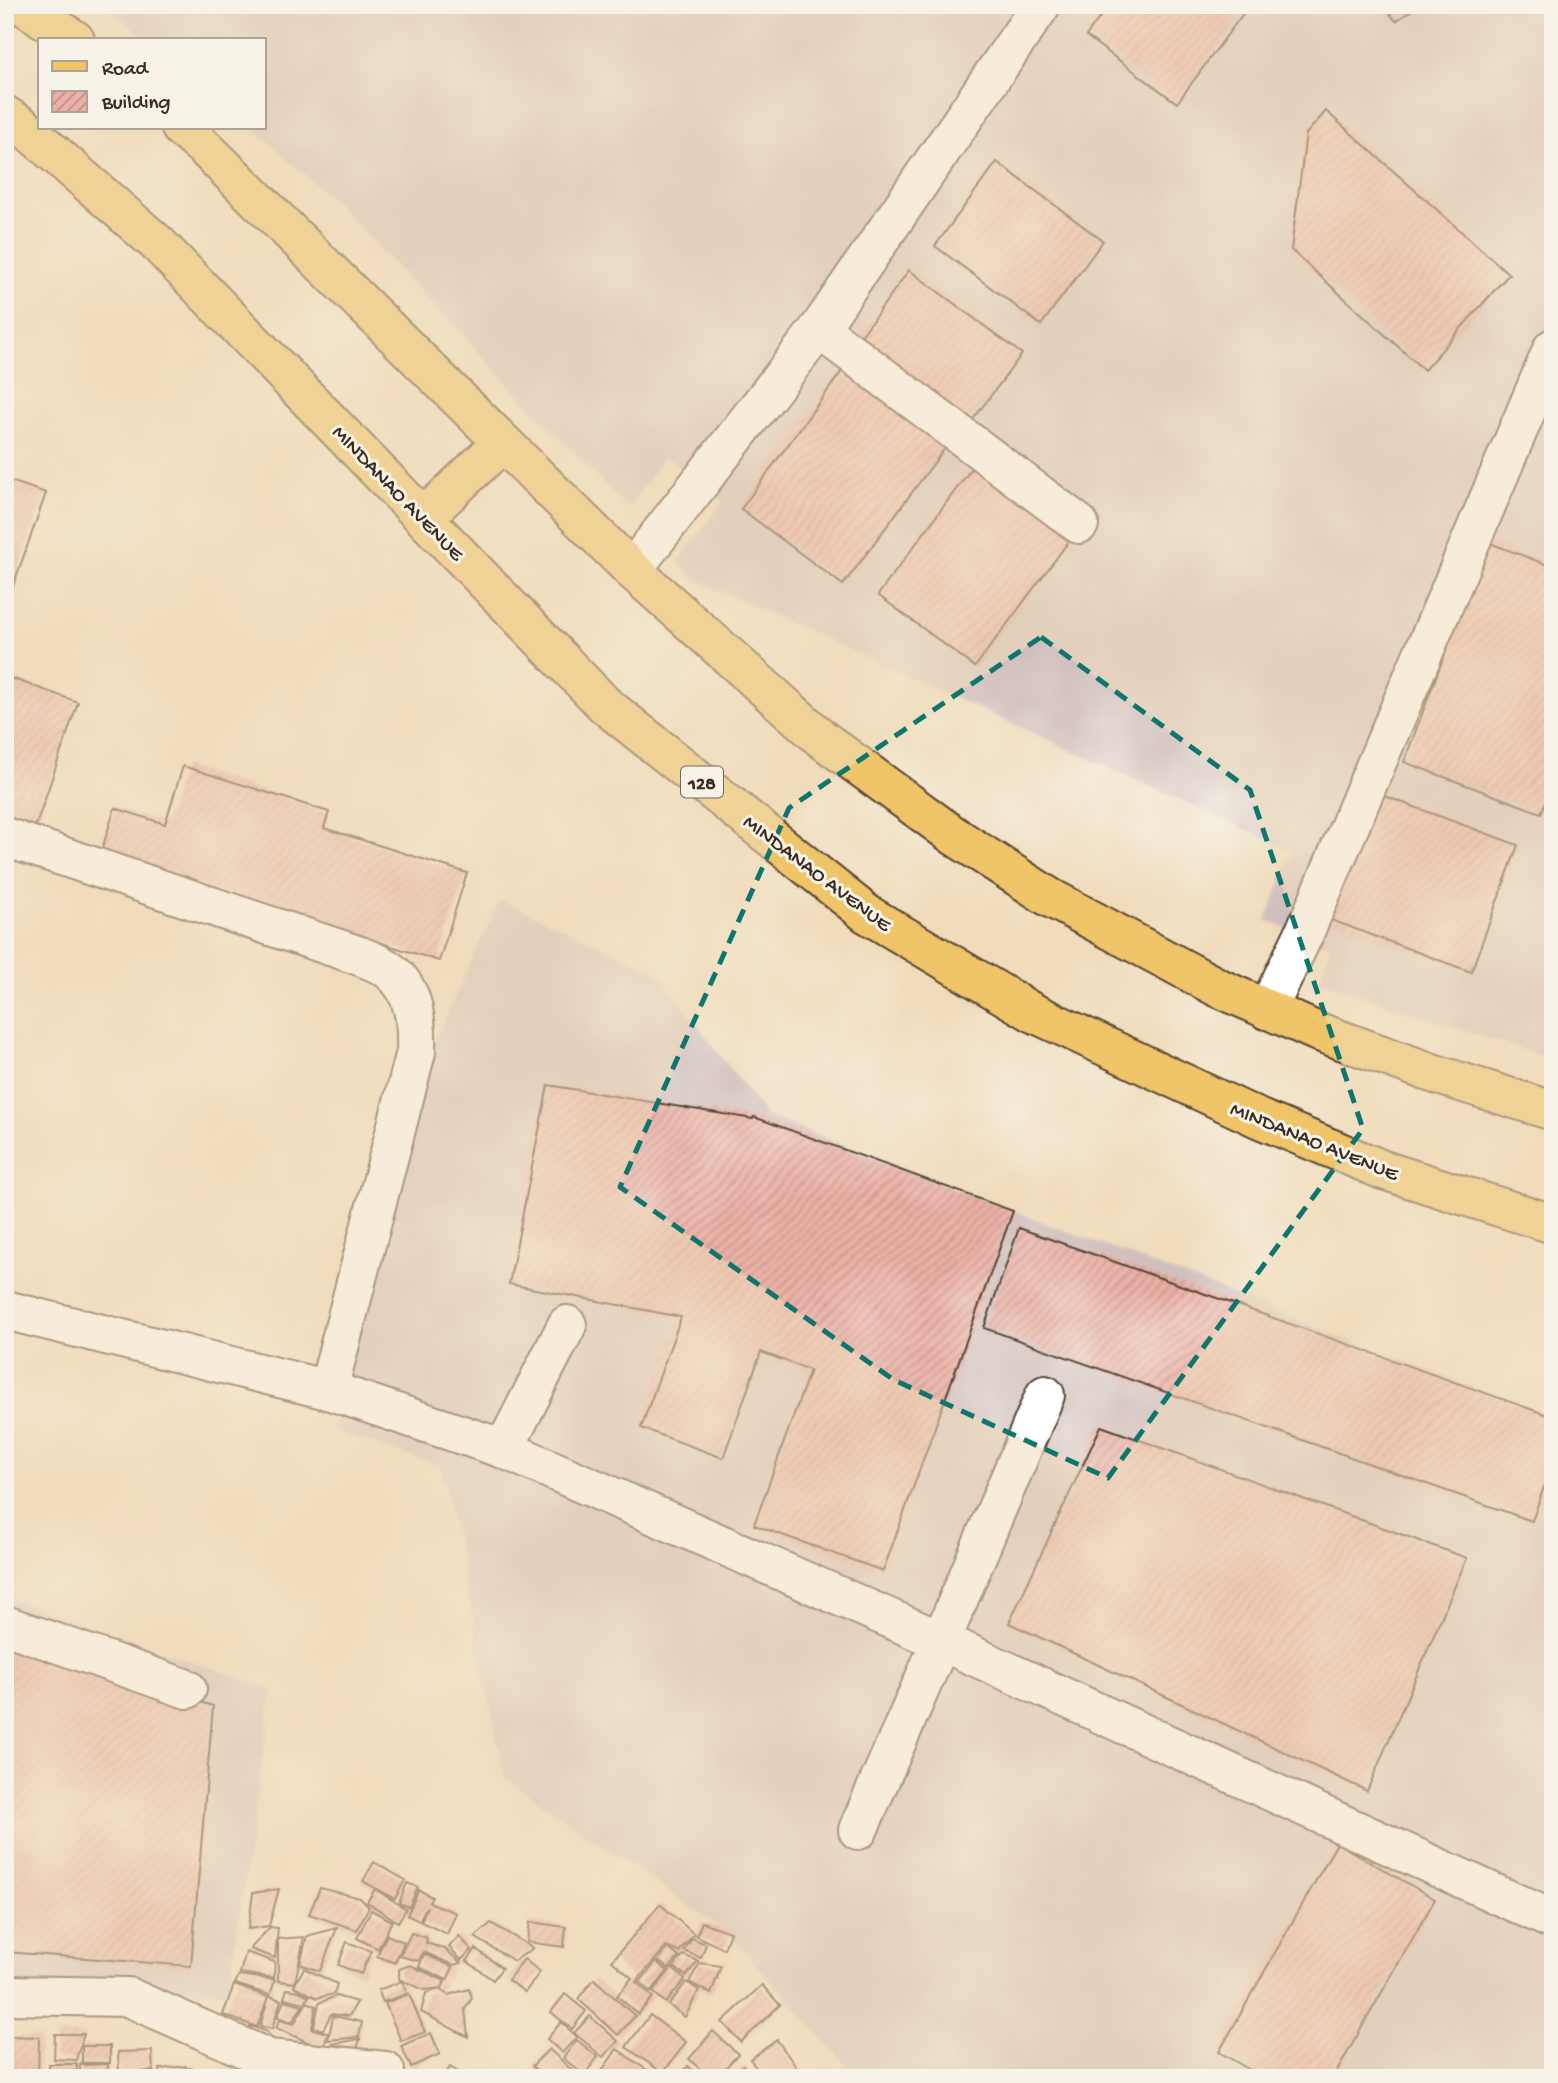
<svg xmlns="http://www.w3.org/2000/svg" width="1558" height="2083" viewBox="0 0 1558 2083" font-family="'Gochi Hand',sans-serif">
<defs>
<pattern id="building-hatch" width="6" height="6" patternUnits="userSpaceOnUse" patternTransform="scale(1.75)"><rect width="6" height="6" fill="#ecb0a5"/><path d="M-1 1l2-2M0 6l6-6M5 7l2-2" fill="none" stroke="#c08f86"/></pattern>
</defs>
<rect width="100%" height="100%" fill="#f7f3e8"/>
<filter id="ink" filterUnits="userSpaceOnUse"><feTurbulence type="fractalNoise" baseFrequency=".0143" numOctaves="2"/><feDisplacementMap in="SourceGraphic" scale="14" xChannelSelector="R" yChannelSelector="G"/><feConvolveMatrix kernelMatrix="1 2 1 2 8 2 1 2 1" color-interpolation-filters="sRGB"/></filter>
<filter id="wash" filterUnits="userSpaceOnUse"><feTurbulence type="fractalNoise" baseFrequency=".00686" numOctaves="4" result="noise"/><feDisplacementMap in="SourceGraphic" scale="28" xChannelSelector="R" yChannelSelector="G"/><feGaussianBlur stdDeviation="1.57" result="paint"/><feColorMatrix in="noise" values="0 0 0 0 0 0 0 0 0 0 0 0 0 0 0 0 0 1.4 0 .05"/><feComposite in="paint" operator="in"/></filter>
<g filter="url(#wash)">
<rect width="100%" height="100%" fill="#f0dcbb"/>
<g fill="#d1bfbd">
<polygon points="103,5 1553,5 1553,1060 1319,981 1331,947 1266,920 1293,851 695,580 678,562 723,502 664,456 628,509 333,200 253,128 264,128 264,40 149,40"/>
<polygon points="500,899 657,971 765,1115 1553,1418 1553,2078 858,2078 727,1932 505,1778 441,1466 333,1431 431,1049"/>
<polygon points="5,1597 273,1689 228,1992 5,1990"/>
</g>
<g id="blocks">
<g fill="url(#building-hatch)">
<polygon points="1109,5 1234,5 1244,12 1177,103 1086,36"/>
<polygon points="1382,5 1419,5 1396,21"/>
<polygon points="1326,111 1509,274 1424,370 1291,250 1306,134"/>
<polygon points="997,162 1103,241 1041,325 935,246"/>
<polygon points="909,270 1022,354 968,426 856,343"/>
<polygon points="845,367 948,444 843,585 741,509"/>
<polygon points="977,461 1075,533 975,667 878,595"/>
<polygon points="5,479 46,493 6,606 5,606"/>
<polygon points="1487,542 1553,567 1553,786 1541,813 1404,762"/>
<polygon points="5,676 78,702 35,828 5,817"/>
<polygon points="183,766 329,812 324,828 467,873 439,961 100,855 115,808 165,824"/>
<polygon points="1379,794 1518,845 1471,972 1331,920"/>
<polygon points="548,1085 753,1119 754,1117 1013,1211 883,1571 754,1525 810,1370 761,1352 723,1458 641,1428 681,1317 509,1284"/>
<polygon points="1019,1228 1553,1417 1553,1461 1532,1521 984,1328"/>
<polygon points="1101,1426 1467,1558 1367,1791 1009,1623"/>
<polygon points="5,1640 213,1706 191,1966 5,1952"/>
<polygon points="1337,1843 1435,1899 1333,2078 1264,2078 1219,2052"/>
<polygon points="374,1862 405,1880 395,1899 363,1881"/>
<polygon points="407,1883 418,1887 409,1907 399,1903"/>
<polygon points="320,1888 360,1898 369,1907 357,1930 309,1914"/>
<polygon points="279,1889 269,1926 248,1929 253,1893"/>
<polygon points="375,1889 406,1909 398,1922 367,1902"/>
<polygon points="419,1890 432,1897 429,1902 456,1913 447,1934 421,1922 427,1906 419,1921 407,1915"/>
<polygon points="660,1904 694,1934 679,1952 666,1947 636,1982 653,1997 638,2014 617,1996 632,1978 612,1961"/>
<polygon points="371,1910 392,1921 378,1949 357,1938"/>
<polygon points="530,1922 566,1927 564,1947 527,1942"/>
<polygon points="702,1922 730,1932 724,1949 696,1936"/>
<polygon points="491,1923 533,1948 514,1961 475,1937"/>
<polygon points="270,1927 278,1928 275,1958 250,1949"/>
<polygon points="337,1928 320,1971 300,1964 307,1936"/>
<polygon points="411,1933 427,1938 426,1943 445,1949 461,1963 453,1965 424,1952 418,1961 400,1956"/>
<polygon points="387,1935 404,1942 395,1963 377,1956"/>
<polygon points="459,1936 472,1950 461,1960 449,1947"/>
<polygon points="304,1937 295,1983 278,1981 278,1939"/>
<polygon points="692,1938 706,1944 701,1958 684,1951"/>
<polygon points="347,1942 371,1951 361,1974 338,1965"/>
<polygon points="668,1948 679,1957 669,1969 658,1961"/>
<polygon points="476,1949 502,1968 493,1980 467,1961"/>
<polygon points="246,1952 275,1962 274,1978 240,1973"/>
<polygon points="424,1954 453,1967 447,1980 419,1967"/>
<polygon points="683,1955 698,1961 686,1976 674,1967"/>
<polygon points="524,1959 540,1972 525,1992 508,1980"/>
<polygon points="656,1962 668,1971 651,1992 640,1982"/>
<polygon points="700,1963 721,1966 711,1994 689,1982"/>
<polygon points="410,1965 445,1981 442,1988 424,1990 399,1979 399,1969"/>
<polygon points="304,1968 337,1984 334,1994 317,1998 294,1986"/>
<polygon points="672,1968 685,1979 666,2003 653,1992"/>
<polygon points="239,1975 275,1980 270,1995 235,1984"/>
<polygon points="594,1979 635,2016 618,2035 578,1999"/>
<polygon points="402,1981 407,1994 383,2002 378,1990"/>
<polygon points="686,1982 699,1990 685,2017 669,2005"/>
<polygon points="234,1985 268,1997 257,2027 223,2015"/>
<polygon points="762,1985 780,2005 741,2042 722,2022"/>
<polygon points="287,1989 299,1991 309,1996 305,2003 284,1998"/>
<polygon points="439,1989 448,1995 469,1989 472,1998 465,2009 468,2037 421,2012 426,1993"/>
<polygon points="409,1994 425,2032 401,2041 385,2003"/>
<polygon points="565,1994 586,2011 572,2029 551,2012"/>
<polygon points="269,1996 281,2000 272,2029 260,2026"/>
<polygon points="336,1996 357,2002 349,2016 331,2014 323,2030 314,2027 319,2003"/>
<polygon points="284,2000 303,2005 292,2022 277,2017"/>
<polygon points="307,2002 316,2006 312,2029 328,2033 323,2049 276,2028 280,2020 294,2024"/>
<polygon points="650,2015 686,2042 663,2073 626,2047"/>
<polygon points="333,2016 362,2022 359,2037 328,2040"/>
<polygon points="590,2016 618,2041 603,2057 574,2033"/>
<polygon points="561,2022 577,2037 562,2053 547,2039"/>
<polygon points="250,2026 266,2031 279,2046 252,2041"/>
<polygon points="713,2031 738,2054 717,2078 710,2078 689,2059"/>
<polygon points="431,2033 440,2054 411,2067 401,2046"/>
<polygon points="55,2034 84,2034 76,2060 54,2059"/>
<polygon points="5,2036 39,2037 38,2078 5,2078"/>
<polygon points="360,2039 356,2053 326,2058 332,2044"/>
<polygon points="577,2040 598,2057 584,2075 563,2058"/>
<polygon points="777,2040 804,2078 763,2078 750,2059"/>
<rect x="82" y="2046" width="28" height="17"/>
<polygon points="549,2049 575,2073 570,2078 544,2078 532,2066"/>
<polygon points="617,2049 658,2078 597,2078"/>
<polygon points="152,2051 153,2071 119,2073 118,2052"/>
<rect x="49" y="2064" width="28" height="14"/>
<polygon points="108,2064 108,2078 80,2078 80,2065"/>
<polygon points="743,2065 752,2078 725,2078"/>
<polygon points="186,2066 187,2078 161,2078 160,2069"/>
<polygon points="688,2066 700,2078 677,2078"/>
<polygon points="450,2067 468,2078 444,2078"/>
<polygon points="189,2068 216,2074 215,2078 190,2078"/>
<polygon points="155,2073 155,2078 120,2078 120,2075"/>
</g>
</g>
</g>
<g filter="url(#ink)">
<use href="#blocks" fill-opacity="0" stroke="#564536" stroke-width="2"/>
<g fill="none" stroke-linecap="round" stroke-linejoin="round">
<g stroke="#564536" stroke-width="42">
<g id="minor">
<polyline points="819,329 1079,524"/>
<polyline points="632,570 819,329 1041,5"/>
<path d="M5,837L360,956C370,960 382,964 390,971C415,990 417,1023 416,1052L328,1390"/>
<polyline points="1267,1010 1303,936 1553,348"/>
<polyline points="5,1310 328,1390 504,1449 941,1641 1553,1920"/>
<polyline points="504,1449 567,1325"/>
<polyline points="5,1625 187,1689"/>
<polyline points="858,1830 941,1641 1045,1395"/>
<polyline points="5,1995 128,1997 269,2059 385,2071"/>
</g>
</g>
<g stroke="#564536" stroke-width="42">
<g id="major">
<polyline points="23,5 75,40"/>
<polyline points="5,115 24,127 157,243 605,705 867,914 1032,1012 1260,1119 1383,1170 1553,1224"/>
<polyline points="181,128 206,149 632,570 822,739 953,835 1049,897 1217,987 1316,1031 1435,1074 1553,1111"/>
<polyline points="424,517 502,443"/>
</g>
</g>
<use href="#minor" stroke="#fff" stroke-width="38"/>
<use href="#major" stroke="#f0c469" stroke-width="38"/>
</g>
</g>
<path d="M0 0H1558V2083H0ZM1041,637L1250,790L1363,1129L1108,1478L894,1380L620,1187L789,808Z" fill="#f0dcbb" fill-opacity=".55" fill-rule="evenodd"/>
<path fill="none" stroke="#0f766e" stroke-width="5" stroke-dasharray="14 9" stroke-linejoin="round" d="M1041,637L1250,790L1363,1129L1108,1478L894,1380L620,1187L789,808Z"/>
<g text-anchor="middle" stroke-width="6" stroke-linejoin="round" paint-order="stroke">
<rect fill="#f7f3e8" stroke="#73665b" stroke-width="2" x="681" y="766.5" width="42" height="31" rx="5"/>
<g font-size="19" font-weight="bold" fill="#3b2a1e">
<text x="702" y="789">128</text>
</g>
<g font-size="21" fill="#3b2a1e" stroke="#f7f3e8">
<text transform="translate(399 492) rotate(46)" y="7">MINDANAO AVENUE</text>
<text transform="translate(818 872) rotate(37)" y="7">MINDANAO AVENUE</text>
<text transform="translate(1315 1140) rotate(22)" y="7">MINDANAO AVENUE</text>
</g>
</g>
<rect width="1558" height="2083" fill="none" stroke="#f7f3e8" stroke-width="28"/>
<rect x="38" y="38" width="228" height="91" fill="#f7f3e8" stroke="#aca397" stroke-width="2"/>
<rect x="52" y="61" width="35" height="10" fill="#f0c469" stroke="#aca397" stroke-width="2"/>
<text x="102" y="74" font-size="21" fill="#3b2a1e">Road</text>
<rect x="52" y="91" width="35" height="21" fill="url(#building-hatch)" stroke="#aca397" stroke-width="2"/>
<text x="102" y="108" font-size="21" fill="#3b2a1e">Building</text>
</svg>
